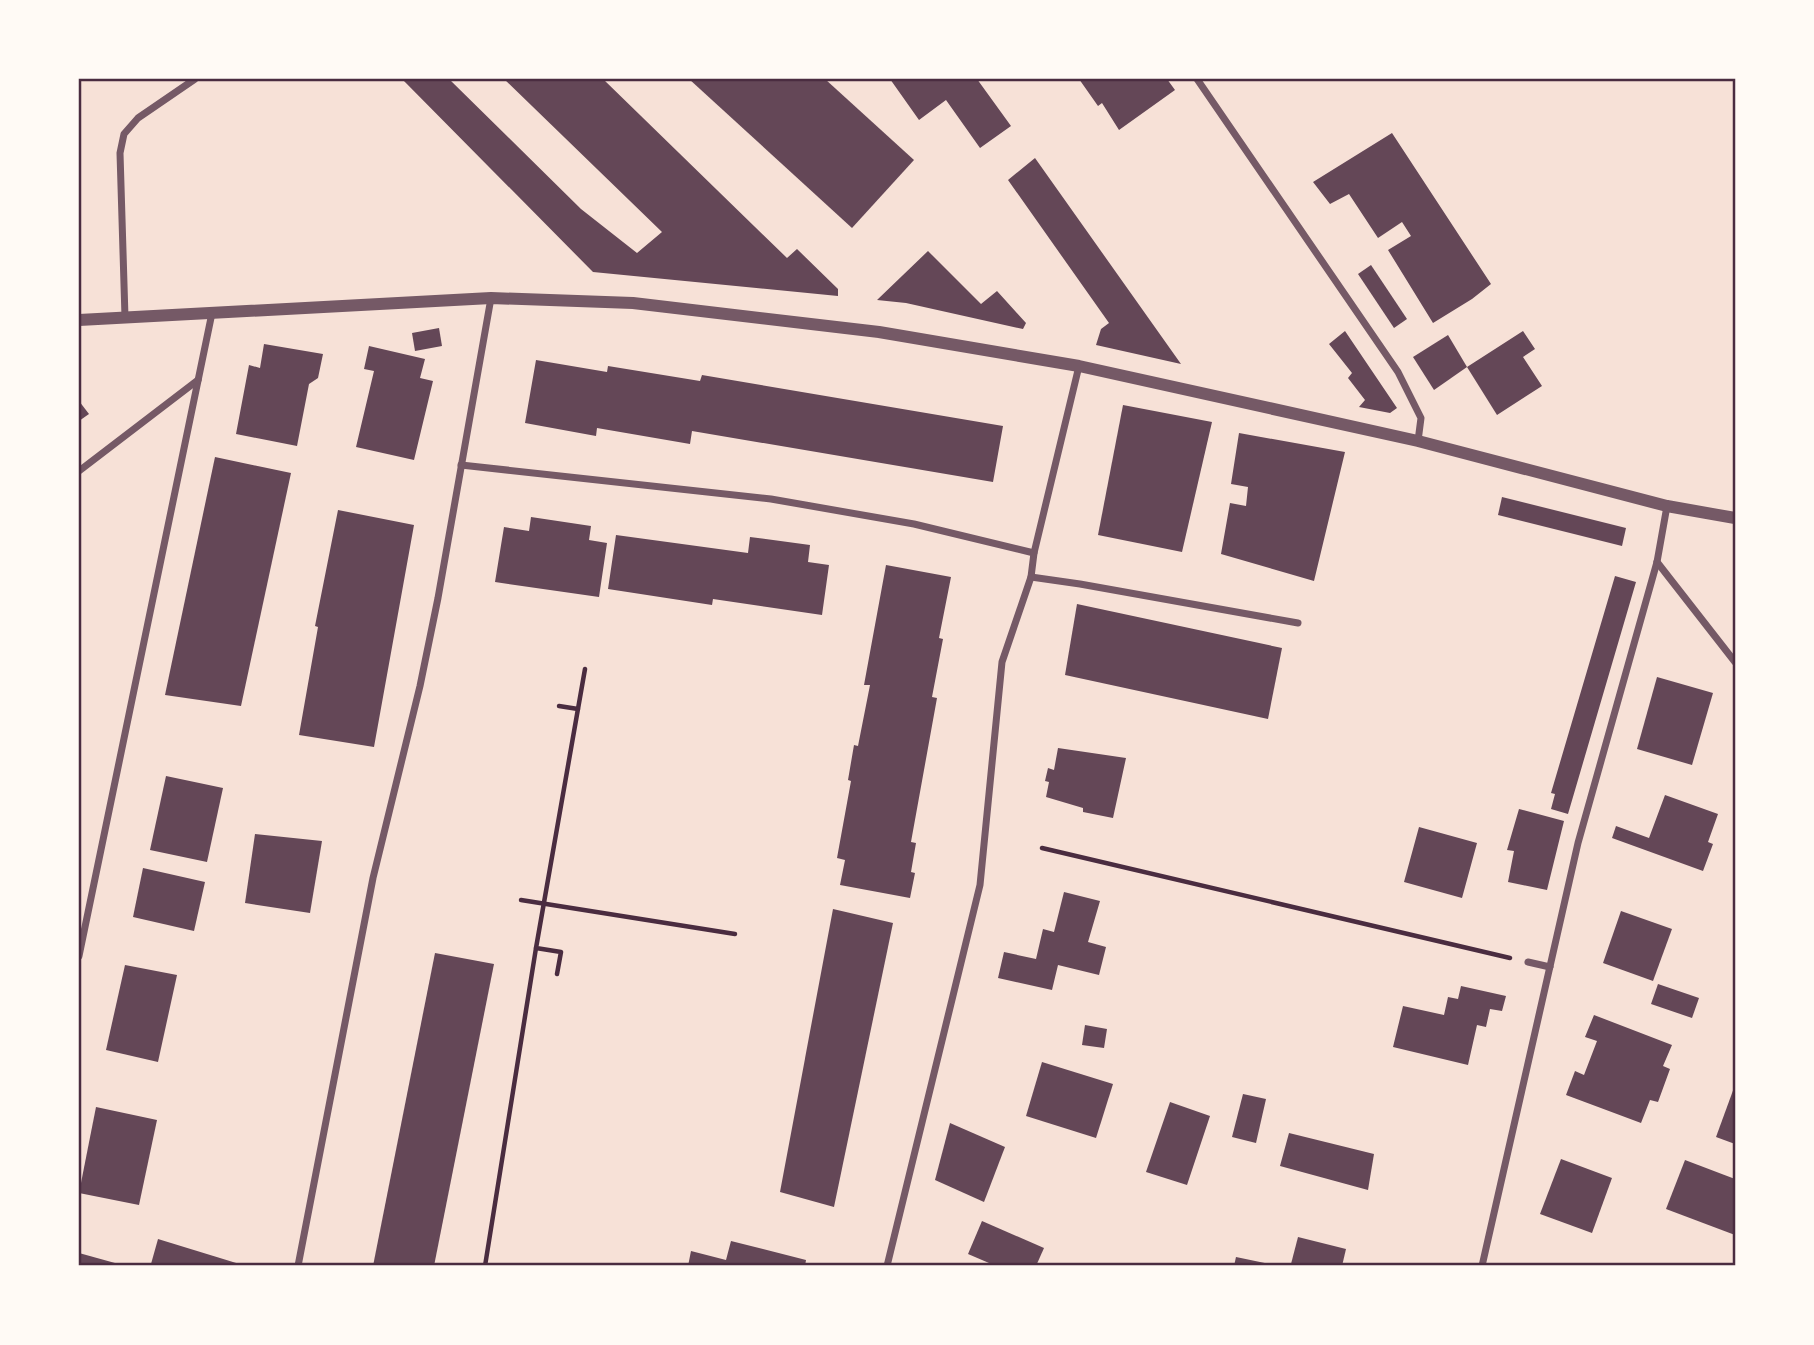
<svg xmlns="http://www.w3.org/2000/svg" width="1814" height="1345" viewBox="0 0 1814 1345" font-family="'Varela Round',sans-serif">
<rect width="100%" height="100%" fill="#f7e1d7"/>
<g fill="#644757">
<polygon points="402,79 449,79 581,209 637,253 662,232 504,79 603,79 787,258 797,249 838,289 838,296 593,272"/>
<polygon points="689,79 825,79 914,160 852,228"/>
<polygon points="890,79 977,79 1011,126 980,148 946,100 919,120"/>
<polygon points="1079,79 1167,79 1175,90 1119,130 1102,103 1098,106"/>
<polygon points="1392,133 1491,284 1472,299 1433,323 1388,250 1411,236 1402,222 1378,238 1349,194 1330,204 1313,182"/>
<polygon points="1035,158 1181,364 1096,345 1101,329 1109,323 1008,180"/>
<polygon points="928,251 981,304 997,291 1026,323 1023,329 906,303 877,300"/>
<polygon points="1371,265 1407,319 1394,328 1358,274"/>
<polygon points="439,328 442,346 415,351 412,333"/>
<polygon points="1345,331 1397,408 1390,413 1359,407 1365,400 1348,378 1352,373 1329,344"/>
<polygon points="1523,331 1535,349 1523,357 1542,386 1497,415 1467,367"/>
<polygon points="1448,335 1467,367 1434,390 1413,357"/>
<polygon points="264,344 323,354 318,378 309,384 297,446 236,434 249,365 260,368"/>
<polygon points="369,346 425,359 420,378 433,381 414,460 356,447 374,371 364,369"/>
<polygon points="536,360 607,372 608,366 700,381 702,375 1003,426 993,482 692,431 690,444 597,428 596,436 525,423"/>
<polygon points="79,401 89,414 79,421"/>
<polygon points="1123,405 1212,422 1182,552 1098,535"/>
<polygon points="1239,433 1345,452 1314,581 1221,554 1230,503 1246,506 1248,487 1231,484"/>
<polygon points="215,457 291,473 241,706 165,695"/>
<polygon points="1502,497 1626,528 1622,546 1498,515"/>
<polygon points="338,510 414,525 374,747 299,735 318,627 315,626"/>
<polygon points="531,517 591,526 589,540 607,543 599,597 495,582 504,527 529,531"/>
<polygon points="616,535 748,553 750,537 810,545 808,562 829,565 822,615 713,599 712,605 608,589"/>
<polygon points="886,565 951,577 939,638 943,639 932,697 937,698 911,842 916,843 911,872 915,873 910,898 840,885 845,860 837,858 851,781 848,780 854,745 858,746 870,685 864,685"/>
<polygon points="1615,576 1636,582 1568,814 1551,809 1555,794 1551,793"/>
<polygon points="1077,604 1282,648 1268,719 1065,675"/>
<polygon points="1657,677 1713,693 1692,765 1637,749"/>
<polygon points="1058,748 1126,758 1113,818 1083,812 1083,808 1046,797 1049,782 1045,781 1048,768 1054,770"/>
<polygon points="166,776 223,788 207,862 150,850"/>
<polygon points="1665,795 1718,814 1708,842 1713,844 1703,871 1612,838 1616,826 1649,838"/>
<polygon points="1519,809 1564,821 1547,890 1508,882 1514,851 1507,850"/>
<polygon points="1419,827 1477,843 1462,898 1404,882"/>
<polygon points="255,834 322,841 310,913 245,903"/>
<polygon points="143,868 205,882 194,931 133,917"/>
<polygon points="1064,892 1100,901 1088,942 1106,947 1099,975 1058,965 1052,990 998,978 1004,952 1036,959 1043,929 1054,932"/>
<polygon points="833,909 893,923 834,1207 780,1192"/>
<polygon points="1621,911 1672,929 1653,981 1603,963"/>
<polygon points="435,953 494,964 434,1266 373,1266"/>
<polygon points="125,965 177,975 158,1062 106,1050"/>
<polygon points="1658,984 1699,998 1692,1018 1651,1004"/>
<polygon points="1461,986 1506,996 1502,1011 1490,1009 1486,1027 1477,1025 1468,1065 1393,1047 1403,1006 1444,1015 1448,997 1458,999"/>
<polygon points="1594,1015 1672,1045 1663,1066 1670,1069 1658,1102 1650,1100 1641,1123 1566,1095 1575,1071 1584,1075 1597,1041 1585,1037"/>
<polygon points="1085,1025 1107,1029 1104,1048 1082,1045"/>
<polygon points="1042,1062 1113,1084 1096,1138 1026,1116"/>
<polygon points="1735,1085 1735,1144 1716,1137"/>
<polygon points="1243,1094 1266,1099 1256,1143 1232,1137"/>
<polygon points="1170,1102 1210,1116 1187,1185 1146,1172"/>
<polygon points="96,1107 157,1120 139,1205 79,1193"/>
<polygon points="950,1123 1005,1147 984,1202 935,1180"/>
<polygon points="1289,1133 1374,1154 1368,1190 1280,1166"/>
<polygon points="1561,1159 1612,1178 1592,1233 1540,1214"/>
<polygon points="1685,1160 1735,1179 1735,1235 1666,1209"/>
<polygon points="982,1221 1044,1248 1036,1266 996,1266 968,1254"/>
<polygon points="1298,1237 1346,1249 1342,1266 1301,1266 1291,1264"/>
<polygon points="158,1239 246,1266 157,1266 151,1264"/>
<polygon points="731,1241 806,1260 805,1266 688,1266 691,1251 726,1260"/>
<polygon points="79,1253 115,1263 114,1266 79,1266"/>
<polygon points="1236,1257 1275,1265 1274,1266 1234,1266"/>
</g>
<g fill="none" stroke-linecap="round" stroke-linejoin="round">
<g stroke="#4a2c40" stroke-width="4.5">
<polyline points="559,706 578,709"/>
<polyline points="1042,848 1510,958"/>
<polyline points="521,900 735,934"/>
<polyline points="557,974 561,952 536,948 585,669"/>
<polyline points="485,1266 536,948"/>
</g>
<g stroke="#755966" stroke-width="7">
<polyline points="1197,79 1398,372 1421,418 1418,441"/>
<polyline points="125,317 120,153 124,134 138,118 195,79"/>
<polyline points="461,465 771,499 914,524 1034,553"/>
<polyline points="79,471 198,380"/>
<polyline points="1657,562 1735,662"/>
<polyline points="1031,577 1080,584 1298,623"/>
<polyline points="79,956 212,313"/>
<polyline points="1528,962 1550,967"/>
<polyline points="298,1266 373,878 420,686 438,598 491,298"/>
<polyline points="887,1266 980,885 1002,662 1031,577 1034,553 1079,366"/>
<polyline points="1482,1266 1578,843 1657,562 1667,506"/>
</g>
<polyline stroke="#755966" stroke-width="12" points="79,320 491,298 633,303 879,332 1079,366 1418,441 1667,506 1735,518"/>
</g>
<rect width="1814" height="1345" fill="none" stroke="#fffaf5" stroke-width="161"/>
<rect x="80" y="80" width="1654" height="1184" fill="none" stroke="#4a2c40" stroke-width="2.5"/>
</svg>
